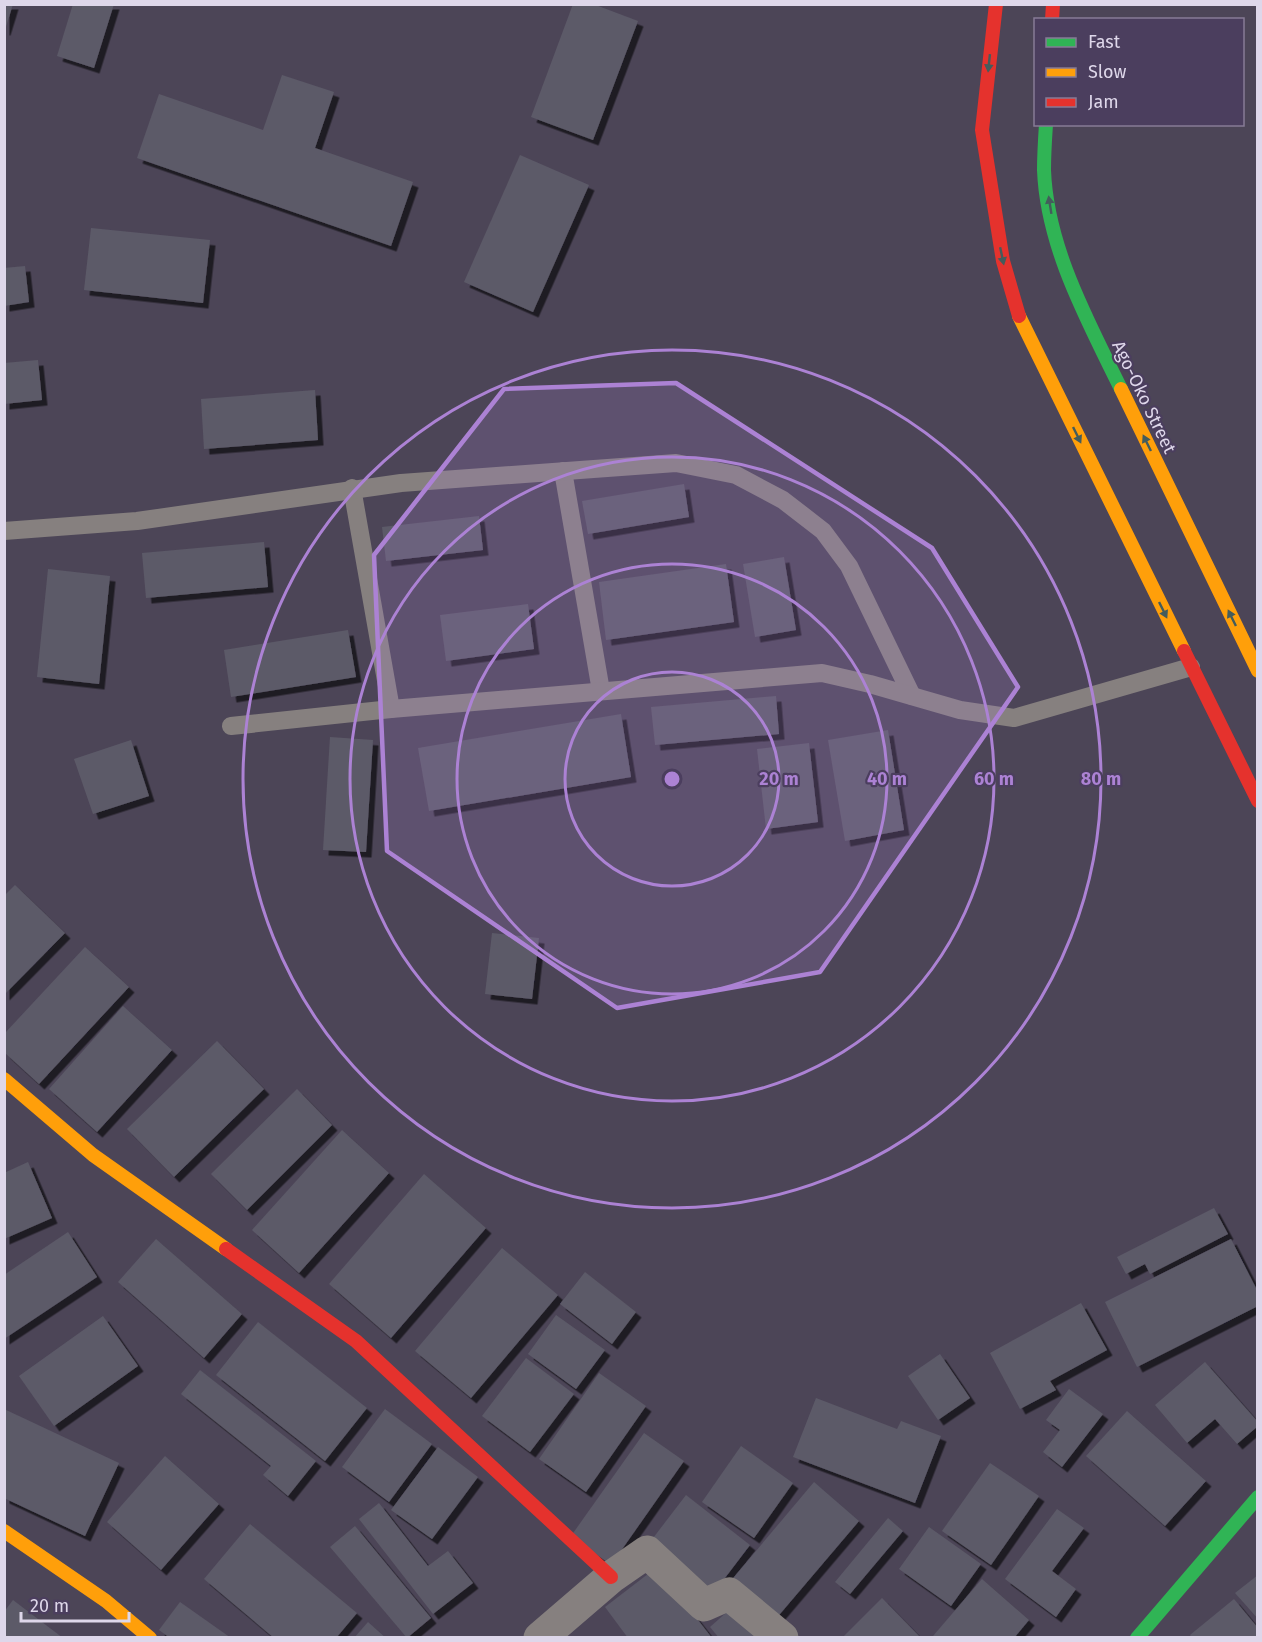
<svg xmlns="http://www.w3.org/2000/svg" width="1262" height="1642" viewBox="0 0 1262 1642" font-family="'Fira Sans',sans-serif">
<defs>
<filter id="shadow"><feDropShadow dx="5.5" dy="5.5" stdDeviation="0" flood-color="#0009"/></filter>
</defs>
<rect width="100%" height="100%" fill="#4c4557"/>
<g fill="#5c5a68" filter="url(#shadow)">
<polygon points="4,4 13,4 5,30 4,30"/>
<polygon points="73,4 114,4 94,68 57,56"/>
<polygon points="573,4 593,4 638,21 593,140 531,117"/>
<polygon points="282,75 334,92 315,148 413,182 391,246 137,158 159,94 263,130"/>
<polygon points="520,155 589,185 533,312 464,282"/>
<polygon points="91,228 210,240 203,303 84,290"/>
<polygon points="25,266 29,302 4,306 4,268"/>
<polygon points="38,360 42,400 4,404 4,363"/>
<polygon points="315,390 318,440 204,449 201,399"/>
<polygon points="684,484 689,517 588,534 582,501"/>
<polygon points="479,516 483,550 386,561 382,527"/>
<polygon points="264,542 268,587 146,598 142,553"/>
<polygon points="784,557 796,630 755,637 743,564"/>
<polygon points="726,564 734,622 606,640 599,582"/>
<polygon points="48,569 110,576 99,684 37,677"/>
<polygon points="528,604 534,649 446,661 440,615"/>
<polygon points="348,630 356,677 231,697 224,650"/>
<polygon points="776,696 779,734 655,745 651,707"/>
<polygon points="621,714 631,777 429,811 418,748"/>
<polygon points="888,730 904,830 845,841 828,740"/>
<polygon points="330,737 373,740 366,852 323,850"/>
<polygon points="131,740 149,796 93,814 74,759"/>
<polygon points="809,743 818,822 766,829 757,749"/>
<polygon points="15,885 65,933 4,995 4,896"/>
<polygon points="492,933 539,938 532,999 485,994"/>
<polygon points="85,947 129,987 39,1084 5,1053 5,1033"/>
<polygon points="123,1006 172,1050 97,1132 49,1089"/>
<polygon points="217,1041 264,1089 174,1177 127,1129"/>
<polygon points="297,1089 332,1125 247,1210 211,1174"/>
<polygon points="342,1130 389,1173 299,1273 252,1230"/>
<polygon points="28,1162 52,1218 4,1239 4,1173"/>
<polygon points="424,1174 486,1228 391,1338 329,1284"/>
<polygon points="1214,1208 1228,1234 1150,1274 1145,1264 1126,1274 1117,1257"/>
<polygon points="68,1232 97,1277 4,1339 4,1275"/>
<polygon points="156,1239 242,1314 204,1358 118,1282"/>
<polygon points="1231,1239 1258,1292 1258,1306 1137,1367 1105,1302"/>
<polygon points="502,1248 558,1295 471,1398 415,1351"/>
<polygon points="585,1272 636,1312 612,1344 560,1304"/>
<polygon points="1081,1303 1107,1350 1050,1381 1056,1390 1020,1409 990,1353"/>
<polygon points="556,1315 605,1350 576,1389 528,1354"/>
<polygon points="103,1316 138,1366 54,1426 19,1376"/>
<polygon points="258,1322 367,1408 325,1461 216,1375"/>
<polygon points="940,1354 970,1398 938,1420 908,1376"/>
<polygon points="526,1358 574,1394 530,1452 482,1416"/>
<polygon points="1205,1362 1258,1422 1258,1426 1237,1444 1215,1419 1187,1443 1155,1405"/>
<polygon points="200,1370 316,1461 288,1496 263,1475 271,1466 181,1394"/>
<polygon points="599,1373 646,1406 586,1492 539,1459"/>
<polygon points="1069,1389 1103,1414 1062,1467 1043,1452 1060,1430 1046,1420"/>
<polygon points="816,1398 897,1429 901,1421 941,1436 915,1503 793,1457"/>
<polygon points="4,1409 119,1463 85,1536 4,1498"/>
<polygon points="385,1409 432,1444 389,1502 342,1467"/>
<polygon points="1127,1411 1206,1481 1165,1526 1086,1456"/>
<polygon points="644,1433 684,1461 611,1565 571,1536"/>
<polygon points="741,1446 793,1483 754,1538 702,1502"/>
<polygon points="438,1447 478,1477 432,1539 391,1510"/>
<polygon points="165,1456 219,1504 161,1570 107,1522"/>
<polygon points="990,1463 1039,1496 991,1565 942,1531"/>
<polygon points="814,1482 859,1521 774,1621 729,1583"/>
<polygon points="686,1495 750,1545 712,1595 647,1546"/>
<polygon points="379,1503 428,1566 448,1551 473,1583 433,1614 359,1519"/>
<polygon points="1057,1509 1084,1528 1052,1571 1076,1589 1056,1617 1005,1579"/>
<polygon points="888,1518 903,1531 850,1594 835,1582"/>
<polygon points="250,1524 357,1613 336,1638 274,1638 204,1579"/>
<polygon points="355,1526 431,1618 407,1638 330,1547"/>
<polygon points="929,1527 981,1564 951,1606 899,1569"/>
<polygon points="657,1567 712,1638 628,1638 605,1607"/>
<polygon points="1258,1575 1258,1619 1235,1593"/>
<polygon points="982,1579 1029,1620 1014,1638 936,1638 933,1636"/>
<polygon points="882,1598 921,1638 842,1638"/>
<polygon points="1234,1599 1258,1628 1258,1638 1192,1638 1190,1635"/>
<polygon points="13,1600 63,1638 4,1638 4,1612"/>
<polygon points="180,1602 231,1638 170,1638 159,1630"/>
<polygon points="737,1603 767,1638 719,1638 710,1627"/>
<polygon points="368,1622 386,1638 354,1638"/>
</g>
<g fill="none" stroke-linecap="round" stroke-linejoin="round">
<g stroke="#86807f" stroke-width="18">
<polyline points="563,471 601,691"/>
<polyline points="352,488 391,709"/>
<polyline points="4,531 137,521 401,483 676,463 736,475 783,500 823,531 849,566 912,696"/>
<polyline points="231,726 391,709 822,673 870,684 960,710 1014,718 1191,667"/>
</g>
<polyline stroke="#86807f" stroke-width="33" points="540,1638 611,1577 647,1552 704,1605 729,1594 782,1638"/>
<g stroke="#30b455" stroke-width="14">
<path d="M1046,124C1045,139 1044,155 1044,170C1047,248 1088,321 1121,389"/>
<polyline points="1137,1638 1258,1497"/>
</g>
<g stroke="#ff9f0a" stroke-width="14">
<polyline points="1019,316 1184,651"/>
<polyline points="1121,389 1258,671"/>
<polyline points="4,1079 93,1155 226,1249"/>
<polyline points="4,1531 106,1601 150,1638"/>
</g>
<g stroke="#e5322d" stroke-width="14">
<polyline points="996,4 982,130 1003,261 1019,316"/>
<polyline points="1052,20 1053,4"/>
<polyline points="1184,651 1258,801"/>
<polyline points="226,1249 356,1341 611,1577"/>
</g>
</g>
<defs><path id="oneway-solid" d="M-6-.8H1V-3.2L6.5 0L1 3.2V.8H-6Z" transform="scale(1.5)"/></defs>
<g fill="#445c5c">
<use href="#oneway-solid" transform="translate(989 63) rotate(96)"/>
<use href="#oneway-solid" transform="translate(1050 205) rotate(-99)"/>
<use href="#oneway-solid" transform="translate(1002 256) rotate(78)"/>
<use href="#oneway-solid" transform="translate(1077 435) rotate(64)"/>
<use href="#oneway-solid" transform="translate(1147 443) rotate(-116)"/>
<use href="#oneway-solid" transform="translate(1163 610) rotate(64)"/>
<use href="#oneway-solid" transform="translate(1232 618) rotate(-116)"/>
</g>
<path fill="#ac82d4" fill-opacity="0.2" stroke="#ac82d4" stroke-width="4.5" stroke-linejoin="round" d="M676,383L932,548L1018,687L820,972L617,1008L387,851L374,555L504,389Z"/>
<g fill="none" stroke="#ac82d4" stroke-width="3">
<circle cx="672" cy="779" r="107"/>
<circle cx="672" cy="779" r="215"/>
<circle cx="672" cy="779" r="322"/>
<circle cx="672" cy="779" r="429"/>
</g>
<g text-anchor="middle" stroke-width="4.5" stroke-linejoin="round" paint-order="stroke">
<g font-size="18" fill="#ded7ea" stroke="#4b3e5e">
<text transform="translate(1144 397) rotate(64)" y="6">Ago-Oko Street</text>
</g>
</g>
<circle cx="672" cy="779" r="9" fill="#ac82d4" stroke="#4b3e5e" stroke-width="3"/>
<g font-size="18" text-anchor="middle" font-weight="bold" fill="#ac82d4" stroke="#4b3e5e" stroke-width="4.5" stroke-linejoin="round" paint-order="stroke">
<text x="779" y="785">20 m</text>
<text x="887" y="785">40 m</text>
<text x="994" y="785">60 m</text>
<text x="1101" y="785">80 m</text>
</g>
<rect width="1262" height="1642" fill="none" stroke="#ded7ea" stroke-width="12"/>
<rect x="1034" y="18" width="210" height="108" fill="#4b3e5e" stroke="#867b96" stroke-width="1.5"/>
<rect x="1046" y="38" width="30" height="9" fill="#30b455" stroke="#867b96" stroke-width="1.5"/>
<text x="1088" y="48" font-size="18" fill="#ded7ea">Fast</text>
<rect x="1046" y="68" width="30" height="9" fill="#ff9f0a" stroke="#867b96" stroke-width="1.5"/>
<text x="1088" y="78" font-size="18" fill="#ded7ea">Slow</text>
<rect x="1046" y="98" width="30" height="9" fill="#e5322d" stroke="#867b96" stroke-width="1.5"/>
<text x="1088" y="108" font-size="18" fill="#ded7ea">Jam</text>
<path d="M21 1612v9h108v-9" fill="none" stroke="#ded7ea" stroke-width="3"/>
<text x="30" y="1612" font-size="18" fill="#ded7ea" stroke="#4b3e5e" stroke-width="4.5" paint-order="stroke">20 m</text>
</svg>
